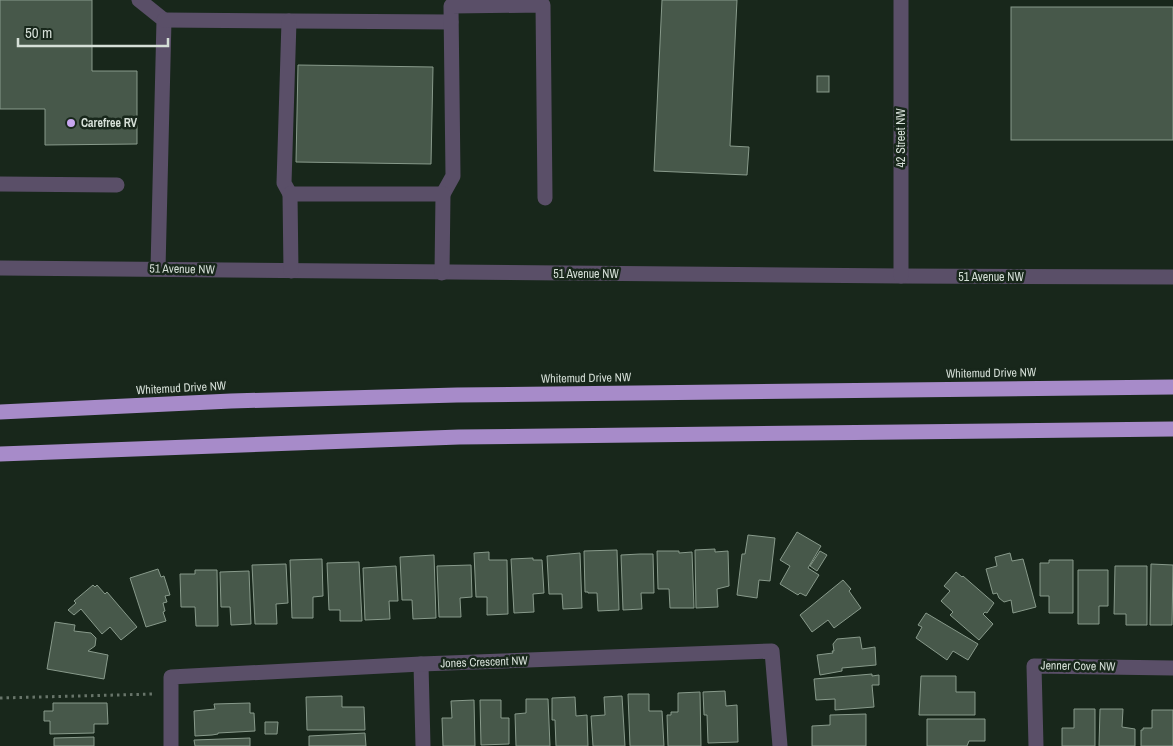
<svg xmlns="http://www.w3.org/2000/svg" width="1173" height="746" viewBox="0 0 1173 746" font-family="'Archivo Narrow',sans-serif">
<rect width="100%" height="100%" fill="#18271b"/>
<g fill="#47584a" stroke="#889a8b">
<polygon points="0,0 92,0 92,71 137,71 137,144 45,145 45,109 0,109"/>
<polygon points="662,0 737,0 730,146 749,147 747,175 654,171"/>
<rect x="1011" y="7" width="162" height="133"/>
<polygon points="298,65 433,67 431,164 296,162"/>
<rect x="817" y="76" width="12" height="16"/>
<polygon points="797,532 821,546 808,568 819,575 806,596 800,593 798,595 780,584 790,566 780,560"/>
<polygon points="748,535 775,538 770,581 759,580 757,598 737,595 742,554 745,554"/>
<polygon points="715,549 715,552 728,551 729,586 717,589 718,607 696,608 695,550"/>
<polygon points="617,550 619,610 598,611 597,593 588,593 588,592 585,592 584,551"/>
<polygon points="657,551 679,551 679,553 692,552 694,608 670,608 669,589 658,589"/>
<polygon points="820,551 827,555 817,571 810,566"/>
<polygon points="489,552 489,560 507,560 508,614 487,615 487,597 476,597 474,553"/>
<polygon points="580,553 582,608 563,609 562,594 549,594 547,556"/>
<polygon points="1010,553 1012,561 1023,559 1036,607 1013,613 1011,600 1004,602 999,598 997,593 993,594 986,569 997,566 995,557"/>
<polygon points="640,554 653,554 654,593 641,593 642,609 623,610 621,555"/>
<polygon points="434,555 436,618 413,619 412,600 402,600 400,557"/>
<polygon points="533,558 533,560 542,560 544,593 533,594 534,612 514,613 511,559"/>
<polygon points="322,559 323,596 313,597 313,618 292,618 290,560"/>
<polygon points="1049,560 1073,560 1073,613 1049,613 1049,596 1040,596 1040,563 1049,563"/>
<polygon points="359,562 362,621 340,621 340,610 329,610 327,563"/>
<polygon points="286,564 288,603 276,604 277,624 255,624 252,565"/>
<polygon points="1151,564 1173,565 1172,625 1150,625"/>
<polygon points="471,565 472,597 460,598 461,617 439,617 437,566"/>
<polygon points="396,566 398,601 389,601 390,619 365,620 363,568"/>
<polygon points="1115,566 1147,566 1147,625 1126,625 1126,614 1114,614"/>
<polygon points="158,569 161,577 164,576 170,595 165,596 167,602 163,603 165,611 163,612 166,621 146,627 130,578"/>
<polygon points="195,570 217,570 218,626 196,626 195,607 181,607 180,574 195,574"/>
<polygon points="1078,570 1108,570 1108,606 1099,606 1099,624 1078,624"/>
<polygon points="249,571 251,624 231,625 230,607 221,607 220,572"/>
<polygon points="956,572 962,577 963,576 994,603 987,613 985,612 983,614 993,624 979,640 950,615 953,612 941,601 950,591 944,586"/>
<polygon points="843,580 851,589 849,591 861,608 834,628 828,620 812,632 800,615"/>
<polygon points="93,585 95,587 97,585 105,594 107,592 137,627 121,640 110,627 102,634 81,609 74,615 68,610 76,603 74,601"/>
<polygon points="926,613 978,644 968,660 953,651 947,660 916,638 922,627 918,625"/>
<polygon points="55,622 75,625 74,631 91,633 96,638 95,646 88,651 108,655 104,679 47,669"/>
<polygon points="860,637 862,649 875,647 876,665 842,668 842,671 820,675 817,655 833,653 832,651 834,651 833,644 837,639"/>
<polygon points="872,674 872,676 879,675 879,685 872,685 874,707 835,710 835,699 816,700 814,679"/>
<polygon points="921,676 956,676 956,692 975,692 975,715 919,715"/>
<polygon points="725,691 726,706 737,705 738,742 708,743 707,715 704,715 703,692"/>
<polygon points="700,692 701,746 668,746 667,715 671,715 671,712 678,712 678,693"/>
<polygon points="628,694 649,694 649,711 662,711 664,746 630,746"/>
<polygon points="342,696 342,707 364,707 365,730 307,730 306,697"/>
<polygon points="622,696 625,746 593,746 591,716 605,715 604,697"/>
<polygon points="575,697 576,716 587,715 588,746 556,746 555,720 552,720 552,698"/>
<polygon points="526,699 548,699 550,746 516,746 515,714 526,713"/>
<polygon points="474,700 475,746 443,746 442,718 452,718 451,701"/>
<polygon points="480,700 501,700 501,718 509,718 509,744 481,745"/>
<polygon points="53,703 107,703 108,724 94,724 94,733 50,734 50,721 44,721 44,711 53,711"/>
<polygon points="250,703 250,713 254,713 255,731 218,733 218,734 212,735 195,736 194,711 215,709 214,704"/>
<polygon points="1074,709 1095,709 1095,746 1062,746 1062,728 1074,728"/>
<polygon points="1100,709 1123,709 1122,727 1135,729 1135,746 1099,746"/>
<polygon points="1152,710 1173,710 1173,746 1141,746 1141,730 1143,730 1143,728 1152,728"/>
<polygon points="866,714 866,746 812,746 812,726 830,725 830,715"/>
<polygon points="927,719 985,719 985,741 969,741 967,746 927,746"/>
<polygon points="265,722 278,722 277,734 265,734"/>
<polygon points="365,733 366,746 309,746 309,736"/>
<polygon points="94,737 94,746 54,746 54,738"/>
<polygon points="250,738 250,746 195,746 194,740"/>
</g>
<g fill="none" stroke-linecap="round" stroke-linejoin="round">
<polyline stroke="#68756a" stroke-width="3" stroke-dasharray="2.5 4" stroke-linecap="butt" points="0,698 154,694"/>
<g stroke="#5a4f68" stroke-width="15">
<polyline points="139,0 164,20 158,269"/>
<polyline points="164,20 451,22"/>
<polyline points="289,21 284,183 290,194"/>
<polyline points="0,184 117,185"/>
<polyline points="443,194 453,176 451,6 543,5 545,198"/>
<polyline points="0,268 901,276 1173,277"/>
<polyline points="291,271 290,194 443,194 442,273"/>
<polyline points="901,276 901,0"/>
<polyline points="421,664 423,746"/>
<polyline points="171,746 171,677 421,664 772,651 780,746"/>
<polyline points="1036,746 1034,666 1173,668"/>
</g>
<g stroke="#a78bc9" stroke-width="15">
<polyline points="0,412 231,401 457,395 1173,387"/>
<polyline points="0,454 459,437 1173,429"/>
</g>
</g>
<circle fill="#c7a6ef" stroke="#18271b" stroke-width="2" cx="71" cy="123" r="5"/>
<g text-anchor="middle" stroke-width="5" stroke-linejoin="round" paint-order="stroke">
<g font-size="12" font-weight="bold" fill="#d5dfd7" stroke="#18271b" text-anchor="start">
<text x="81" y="127">Carefree RV</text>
</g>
<g font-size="12" fill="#d5dfd7" stroke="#18271b">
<text transform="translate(901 138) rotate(-90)" y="4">42 Street NW</text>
<text transform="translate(182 269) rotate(1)" y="4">51 Avenue NW</text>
<text x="586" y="278">51 Avenue NW</text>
<text x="991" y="281">51 Avenue NW</text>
<text transform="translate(991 373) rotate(-1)" y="4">Whitemud Drive NW</text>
<text transform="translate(586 378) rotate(-1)" y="4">Whitemud Drive NW</text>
<text transform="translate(181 388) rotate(-3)" y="4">Whitemud Drive NW</text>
<text transform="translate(484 662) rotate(-2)" y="4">Jones Crescent NW</text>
<text transform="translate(1078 666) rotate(1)" y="4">Jenner Cove NW</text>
</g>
</g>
<path d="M18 38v8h150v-8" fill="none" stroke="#d5dfd7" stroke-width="2.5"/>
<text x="25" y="38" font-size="15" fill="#d5dfd7" stroke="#18271b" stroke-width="4" paint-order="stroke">50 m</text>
</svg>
